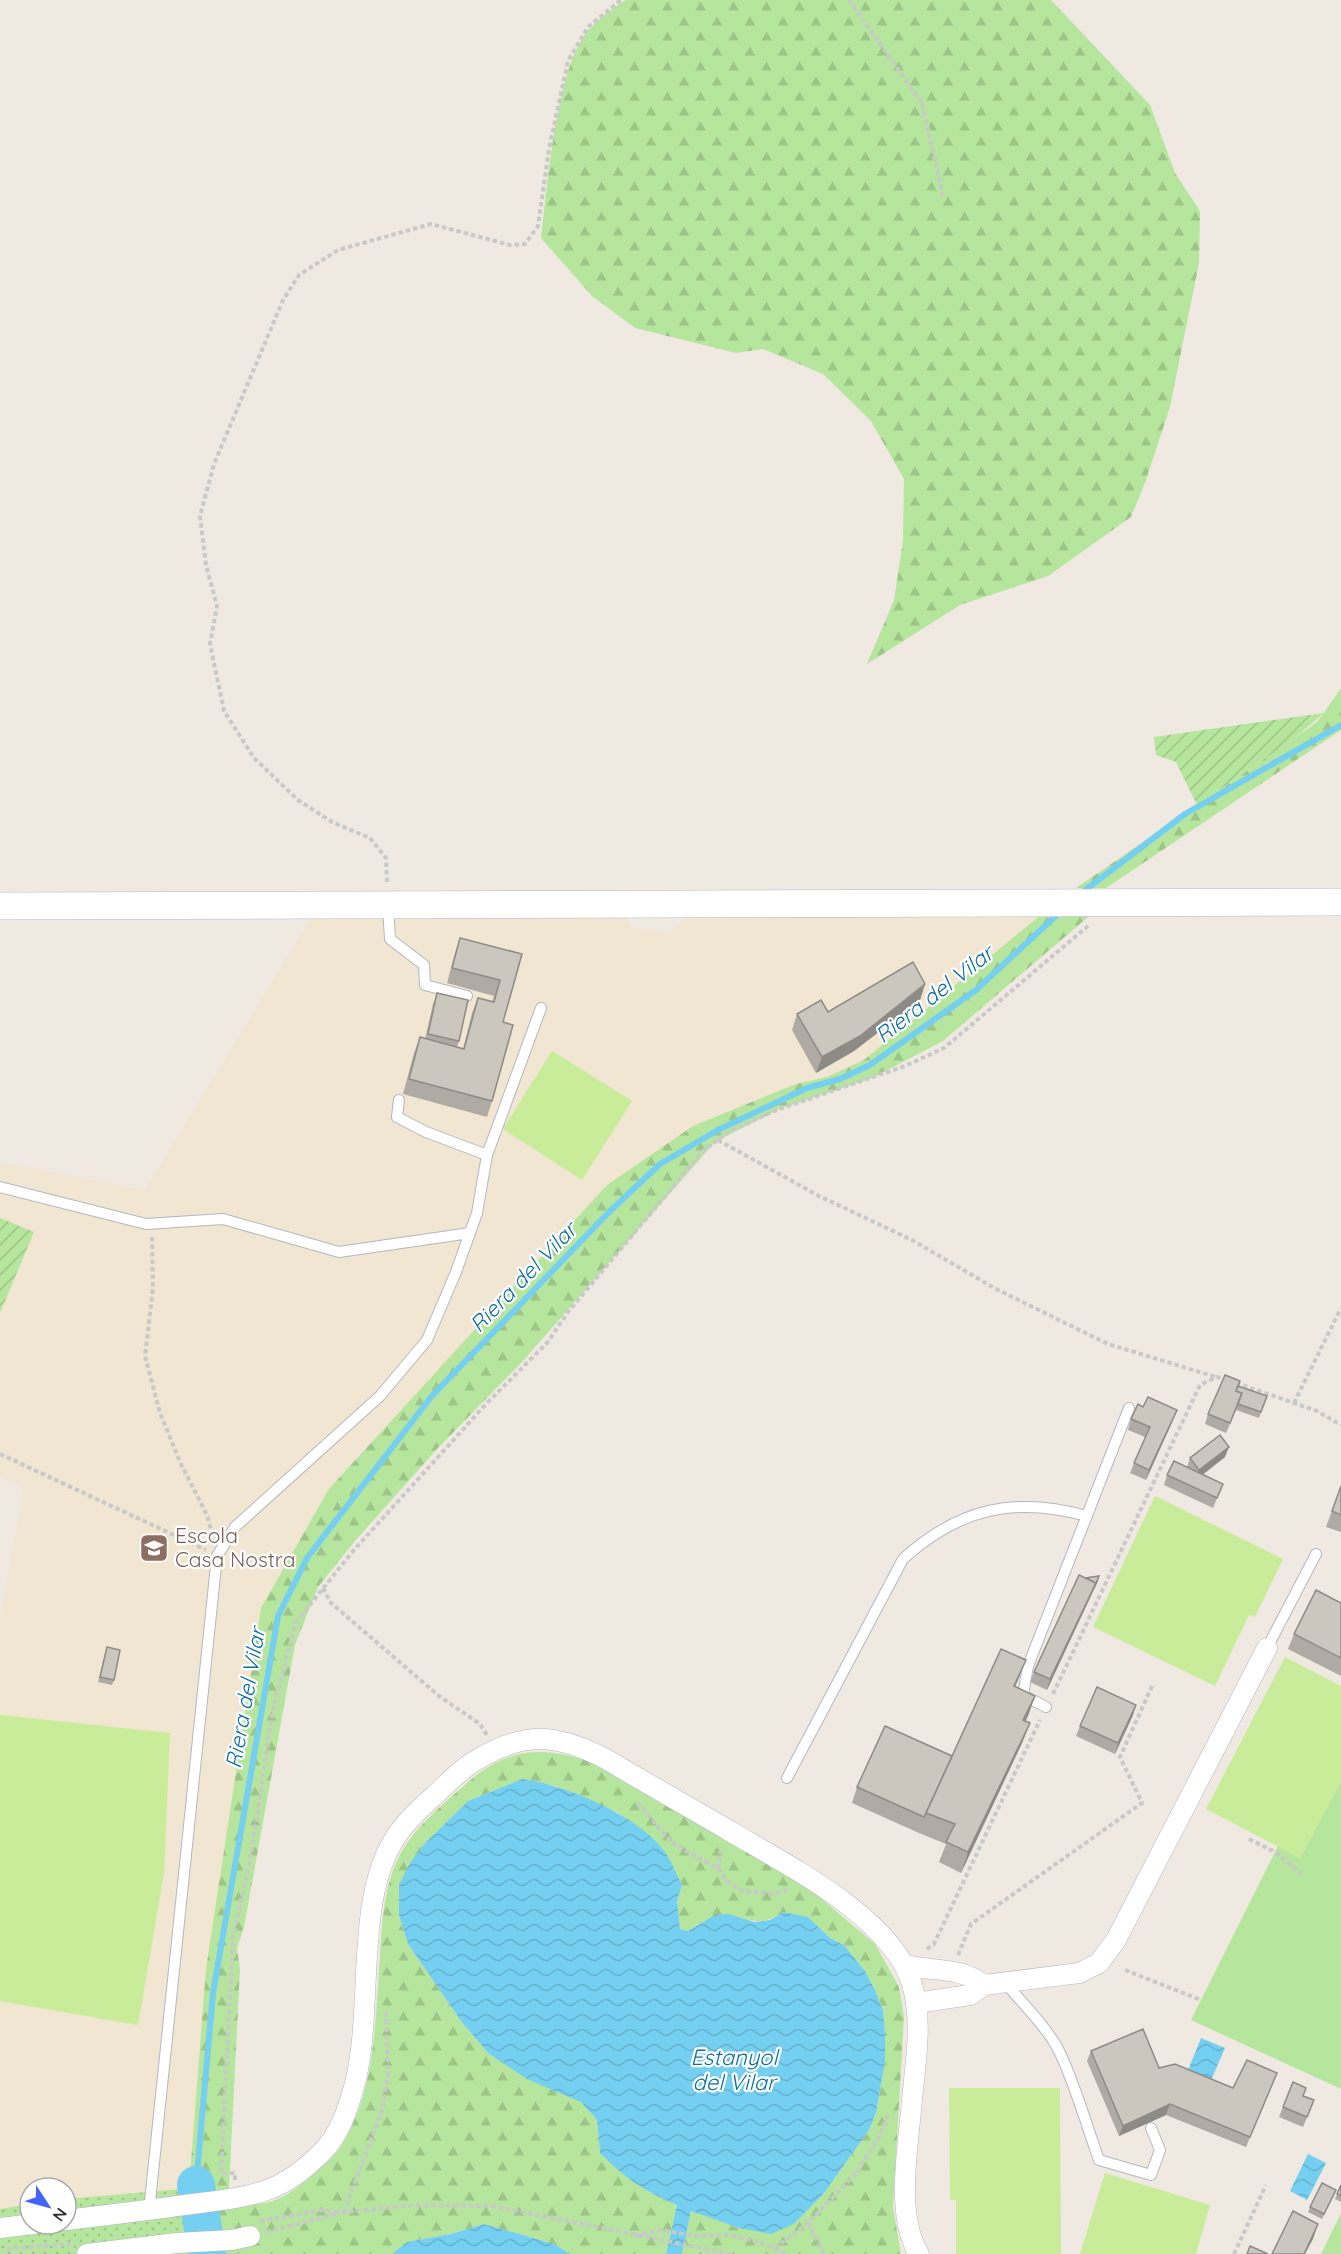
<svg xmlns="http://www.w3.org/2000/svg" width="1341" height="2254" viewBox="0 0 1341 2254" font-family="Quicksand,sans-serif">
<defs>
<pattern id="grass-dots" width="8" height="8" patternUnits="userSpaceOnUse" patternTransform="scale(1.5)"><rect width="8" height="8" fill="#b6e59e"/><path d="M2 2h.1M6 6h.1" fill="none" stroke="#9dc588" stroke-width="1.8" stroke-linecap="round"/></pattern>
<pattern id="forest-firs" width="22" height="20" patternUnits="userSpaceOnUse" patternTransform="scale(1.5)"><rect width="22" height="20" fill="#b6e59e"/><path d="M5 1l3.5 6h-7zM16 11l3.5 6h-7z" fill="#9dc588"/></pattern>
<pattern id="garden-furrows" width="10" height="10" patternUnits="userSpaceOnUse" patternTransform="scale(1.5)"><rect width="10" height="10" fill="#b6e59e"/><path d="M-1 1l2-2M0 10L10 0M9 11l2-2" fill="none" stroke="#9dc588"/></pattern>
<pattern id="water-waves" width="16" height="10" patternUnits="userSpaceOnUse" patternTransform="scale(1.5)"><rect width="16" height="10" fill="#75cff0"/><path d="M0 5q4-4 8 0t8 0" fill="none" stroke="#66b2ce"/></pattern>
</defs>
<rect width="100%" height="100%" fill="#efe9e1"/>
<polygon fill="#f0e6d1" points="1042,914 865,1060 827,1077 796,1084 693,1126 329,1489 206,1969 189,2188 66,2199 66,2188 30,2188 30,2204 0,2209 0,1618 24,1488 0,1477 0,1162 145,1190 311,918 625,917 632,929 669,932 686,917"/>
<polygon fill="url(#grass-dots)" points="205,2187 200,2254 0,2254 0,2209 30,2204 30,2224 66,2224 66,2199"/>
<g fill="url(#forest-firs)">
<path d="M626,0H1051L1150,105L1175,173L1200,211L1199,263L1170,407L1146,480L1131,517L1048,576L960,605L867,664L894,600L903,541L904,479L871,421L823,374L763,349L736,353L635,328L592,296L541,238C548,185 555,78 584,36C594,22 611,9 626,0Z"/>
<polygon points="1341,688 1341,730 1106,888 1076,888 1295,738 1318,721"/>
<path d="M1095,911L943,1041L872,1078L779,1109L715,1142L522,1362L437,1449L355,1541L318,1587L295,1645L244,1927L237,1948L240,1969L228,2208C243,2205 260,2205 273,2201C287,2196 301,2185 311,2176C322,2166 336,2156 343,2143C376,2088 375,2020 380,1957C382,1922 384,1882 402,1851C418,1824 445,1803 468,1782C508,1748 542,1745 590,1762L811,1890L875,1944L899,1987L904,2017L893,2207L901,2254H682L691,2211L739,2228L794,2224L825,2192L869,2130L876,2113L885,2062V2034L883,2009L875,1990L865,1971L844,1945L830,1938L808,1917L784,1912C760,1926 756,1921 731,1915C718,1912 698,1924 688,1931L680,1929L677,1901L682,1885L647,1836L617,1812L556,1786L522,1779L468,1801L425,1843L399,1915L408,1944L461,2021L488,2053L581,2102L597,2120L600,2153C624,2177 646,2192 677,2205L666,2254H570L554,2244L484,2224L451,2234L407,2242L392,2254H200L205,2187L189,2188L206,1969L261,1608L329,1489L607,1185L693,1126L796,1084L827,1077L864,1060L1042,914Z"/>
</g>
<g fill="#b6e59e">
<polygon points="1341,1781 1341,2089 1191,2020 1278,1846 1300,1858"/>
<polygon points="1341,2213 1341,2254 1321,2254"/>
</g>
<g fill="url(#garden-furrows)">
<polygon points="1324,713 1295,738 1197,805 1176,762 1156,755 1154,737"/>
<polygon points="0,1218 34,1232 0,1313"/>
</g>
<g fill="#c9ec9a">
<polygon points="552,1051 632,1101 582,1180 503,1129"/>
<polygon points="1155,1496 1283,1559 1255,1617 1249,1615 1215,1686 1093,1627"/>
<polygon points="1285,1657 1341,1686 1341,1781 1300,1858 1206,1809"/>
<polygon points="0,1715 170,1733 164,1873 138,2025 0,2001"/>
<polygon points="949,2088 1060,2088 1061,2254 956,2254 956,2200 950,2200"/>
<polygon points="1105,2173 1210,2205 1196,2254 1080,2254"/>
</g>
<g fill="url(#water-waves)">
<path d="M522,1779C564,1784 640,1816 665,1852C672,1862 676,1874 682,1885L677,1901L680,1929L688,1931L715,1915L729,1914L755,1922L770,1920L784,1912L808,1917L830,1938L844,1945L865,1971L875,1990L883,2010L885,2034V2062L876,2113L869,2130L825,2192L794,2224L771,2234L739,2228L691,2211L682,2254H666L677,2205C644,2191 625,2178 600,2153L597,2120L581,2102L527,2079L488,2053L461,2021L408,1944L399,1915V1885L410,1863L425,1843L468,1801Z"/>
<polygon points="1201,2038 1225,2048 1209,2085 1186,2075"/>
<polygon points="1308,2154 1326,2163 1307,2200 1290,2191"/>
<polygon points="484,2224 554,2244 570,2254 392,2254 407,2242 451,2234"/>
</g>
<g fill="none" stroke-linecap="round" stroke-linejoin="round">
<g stroke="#75cff0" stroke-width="6">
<polyline points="1080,894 1185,814 1341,725"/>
<polyline points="196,2185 213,1993 278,1616 307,1558 431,1397 608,1213 660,1164 718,1130 807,1088 840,1079 870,1065 976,990 1061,911"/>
</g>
<polyline stroke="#75cff0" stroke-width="38" points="196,2185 207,2254"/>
<g stroke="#b4b7c1" stroke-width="12">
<g id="lane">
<polyline points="388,907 390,939 424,965 425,985 467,996"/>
<polyline points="399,1100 397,1117 426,1132 487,1155"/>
<polyline points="0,1187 146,1224 223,1219 339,1252 470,1233"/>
<polyline points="1267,1648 1316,1554"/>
<polyline points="1046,1707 1023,1695 1028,1666 1129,1408"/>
<path d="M787,1778L903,1559C959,1508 1015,1496 1087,1516"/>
<path d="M1005,1982C1022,2004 1043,2022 1057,2047C1073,2077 1087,2127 1099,2160L1151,2175L1160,2150L1151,2128"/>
<polyline points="149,2211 217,1556 235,1527 380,1396 427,1340 456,1272 477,1213 487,1155 541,1008"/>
</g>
</g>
<g stroke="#b4b7c1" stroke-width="21">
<g id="street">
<path d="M905,1965C934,1972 959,1966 984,1985"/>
<polyline points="916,2003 970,1995 984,1985 1079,1973 1099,1963 1116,1940 1267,1648"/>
<path d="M66,2220C108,2215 150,2210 192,2204C216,2201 244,2198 267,2190C287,2183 308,2167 323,2151C340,2133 347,2111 354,2087C374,2013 355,1907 392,1843C402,1825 418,1810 434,1796C447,1784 459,1770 475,1761C523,1731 556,1733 606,1759C646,1783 687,1806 728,1830C785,1864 892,1917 912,1984C924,2024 914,2070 911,2111C907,2153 896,2217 919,2254"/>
<polyline points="0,2228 33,2224"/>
<polyline points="87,2254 177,2243 232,2240 250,2236"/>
</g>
</g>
<g stroke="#b4b7c1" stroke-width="28">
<polyline id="secondary" points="0,906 1341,902"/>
</g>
<g stroke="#c9c9c9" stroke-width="4" stroke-dasharray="4.5 3" stroke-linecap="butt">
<polyline points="849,0 922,103 943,196"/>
<polyline points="387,882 386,858 370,838 332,822 298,800 254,758 224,711 210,644 217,606 206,565 200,516 214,464 283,300 299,275 338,250 431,224 510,245 525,244 538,226 549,149 568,61 588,27 621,0"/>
<polyline points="718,1140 819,1196 912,1240 996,1289 1108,1344 1216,1377"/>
<polyline points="152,1237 153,1288 145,1356 160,1413 180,1462 207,1515 213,1537"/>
<polyline points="1236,1383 1317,1411 1341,1425"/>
<polyline points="1294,1403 1341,1308"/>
<polyline points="0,1454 206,1550"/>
<polyline points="323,1588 331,1603 439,1696 480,1724 487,1735"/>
<polyline points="1053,1694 1200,1385 1217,1377 1226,1380"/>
<polyline points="638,1803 671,1842 718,1869 727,1881 742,1891 773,1894 790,1889"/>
<polyline points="1249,1839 1275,1852 1301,1874"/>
<polyline points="718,1869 721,1849"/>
<polyline points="927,1949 934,1944 1040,1720"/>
<polyline points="958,1955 971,1924 1142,1803 1120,1757 1153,1684"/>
<polyline points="1125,1970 1201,2000"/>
<polyline points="235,2180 235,2173 221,2173 233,1937 251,1855 273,1710 296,1622 354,1550 486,1404 547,1343 568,1312 703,1151 728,1132 774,1111 905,1066 944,1048 1088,926"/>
<polyline points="344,2212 382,2110 388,2073 386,2010"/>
<polyline points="260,2221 323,2210 344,2212 418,2205 493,2206 731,2254"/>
<polyline points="808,2223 824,2254"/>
<polyline points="266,2232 340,2213"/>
<polyline points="635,2235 662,2230 695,2236 730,2235 759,2242 786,2254"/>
<polyline points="775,2248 808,2223 856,2173 879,2137 889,2113"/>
<polyline points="7,2249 71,2244"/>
<polyline points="1234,2254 1266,2185"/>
</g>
<use href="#lane" stroke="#fff" stroke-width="10"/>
<use href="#street" stroke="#fff" stroke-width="20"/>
<use href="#secondary" stroke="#fff" stroke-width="27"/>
</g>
<g fill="#afaba4">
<polygon points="460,938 522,954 503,1022 492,1101 487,1117 403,1094 414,1053 420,1037 425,1039 433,1004 437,993 459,1041 457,1047 463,1049 472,1013 478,998 492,1002 494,996 447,983 455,953"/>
<polygon points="925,984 920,1000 854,1051 816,1073 792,1030 797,1014 828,1012"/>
<polygon points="1267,1396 1259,1418 1236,1410 1226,1433 1205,1424 1208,1414"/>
<polygon points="1143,1407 1173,1420 1146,1480 1130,1473 1145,1437 1128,1430 1131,1419"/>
<polygon points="1225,1457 1203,1474 1223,1484 1213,1508 1164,1485 1167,1475 1187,1467 1190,1458"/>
<polygon points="1341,1486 1341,1532 1326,1527"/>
<polygon points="1099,1576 1047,1690 1030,1682 1034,1672"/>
<polygon points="1341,1603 1341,1676 1288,1649 1294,1634"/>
<polygon points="107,1647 114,1680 112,1685 98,1682"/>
<polygon points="1018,1680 1015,1686 1035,1696 1025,1721 1030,1723 1022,1743 961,1873 939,1862 946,1844 919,1833 852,1803 857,1787 952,1756"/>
<polygon points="1136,1705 1133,1715 1115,1754 1076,1736 1080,1726"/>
<polygon points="1091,2051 1159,2068 1233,2088 1277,2073 1246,2147 1166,2115 1119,2136 1087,2061"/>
<polygon points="1304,2096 1314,2100 1303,2127 1279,2117 1283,2107"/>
<polygon points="1341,2185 1341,2202 1335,2199"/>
<polygon points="1336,2190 1322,2219 1308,2212 1310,2207"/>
</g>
<g fill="#8e8b86">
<polygon points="925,984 920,1000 854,1051 816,1073 822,1057"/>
<polygon points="1177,1410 1173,1420 1146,1480 1149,1470"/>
<polygon points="1229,1447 1225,1457 1196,1480 1199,1470"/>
<polygon points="1099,1576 1098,1581 1047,1690 1050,1679"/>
<polygon points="1026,1660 1018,1680 1006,1706 1014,1686"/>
<polygon points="1035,1696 1028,1716 1016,1740 1023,1720"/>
<polygon points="1136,1705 1133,1715 1115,1754 1118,1743"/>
<polygon points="1030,1723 1022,1743 961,1873 968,1852"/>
<polygon points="1170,2104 1166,2115 1119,2136 1123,2126"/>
<polygon points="1318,2224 1313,2239 1305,2254 1304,2254"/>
</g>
<g fill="#cbc7bf" stroke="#8e8b86" stroke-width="1.5">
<polygon points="460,938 522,954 503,1022 513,1025 492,1101 409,1079 420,1037 464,1049 478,998 494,1002 500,980 452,968"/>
<polygon points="913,962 925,984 860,1036 822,1057 797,1014 821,1000 828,1012"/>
<polygon points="437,993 468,1000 459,1041 428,1034"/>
<polygon points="1225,1375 1240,1381 1236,1391 1242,1393 1230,1423 1208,1414"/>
<polygon points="1238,1386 1267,1396 1261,1412 1238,1404 1242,1393 1236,1391"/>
<polygon points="1148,1397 1177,1410 1149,1470 1134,1463 1150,1427 1131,1419 1138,1404 1143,1407"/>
<polygon points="1220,1435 1229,1447 1199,1470 1190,1458"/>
<polygon points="1174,1461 1223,1484 1217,1498 1167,1475"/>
<polygon points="1341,1486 1341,1515 1332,1511"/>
<polygon points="1079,1575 1096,1583 1050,1679 1034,1672"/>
<polygon points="1099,1576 1094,1588 1096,1583 1086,1578"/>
<polygon points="1316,1590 1341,1603 1341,1658 1294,1634"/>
<polygon points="107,1647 120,1650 114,1680 100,1677"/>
<polygon points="1001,1649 1026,1660 1014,1686 1035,1696 1023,1720 1030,1723 968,1852 946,1842 955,1824 926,1813"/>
<polygon points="1097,1687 1136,1705 1118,1743 1080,1726"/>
<polygon points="885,1726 952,1756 924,1817 857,1787"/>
<polygon points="1143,2029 1159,2068 1175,2064 1233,2088 1247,2060 1277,2073 1250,2137 1170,2104 1123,2126 1091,2051"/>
<polygon points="1293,2082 1306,2088 1303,2096 1314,2100 1307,2117 1283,2107"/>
<polygon points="1322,2183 1336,2190 1324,2214 1310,2207"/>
<polygon points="1341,2185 1341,2196 1337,2194"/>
<polygon points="1293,2211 1318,2224 1304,2254 1272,2254"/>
<polygon points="1250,2246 1268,2254 1247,2254"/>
</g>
<defs>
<g id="school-square" transform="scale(1.5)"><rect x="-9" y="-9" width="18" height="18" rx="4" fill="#8d6e63" stroke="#fff"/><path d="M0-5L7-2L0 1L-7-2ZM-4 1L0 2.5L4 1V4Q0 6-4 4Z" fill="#fff"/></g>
</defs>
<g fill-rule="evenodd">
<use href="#school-square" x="154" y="1548"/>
</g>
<g text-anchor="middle" stroke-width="4.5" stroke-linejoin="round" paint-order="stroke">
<g font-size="21" fill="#785e54" stroke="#fff" text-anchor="start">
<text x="175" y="1543">Escola<tspan x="175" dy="24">Casa Nostra</tspan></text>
</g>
<g font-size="22" font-style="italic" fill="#0d6fa3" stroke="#fff">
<text transform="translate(934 994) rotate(-38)" y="8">Riera del Vilar</text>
<text transform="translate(523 1277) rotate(-46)" y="8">Riera del Vilar</text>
<text transform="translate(245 1698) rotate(-80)" y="8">Riera del Vilar</text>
<text x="734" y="2065">Estanyol<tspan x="734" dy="25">del Vilar</tspan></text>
</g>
</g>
<g transform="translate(48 2206) rotate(126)"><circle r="28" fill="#ffffff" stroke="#ababab" stroke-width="1.5"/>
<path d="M0-4.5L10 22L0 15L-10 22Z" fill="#4264fb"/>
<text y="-9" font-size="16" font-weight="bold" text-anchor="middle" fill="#2e2e2e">N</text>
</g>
</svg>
